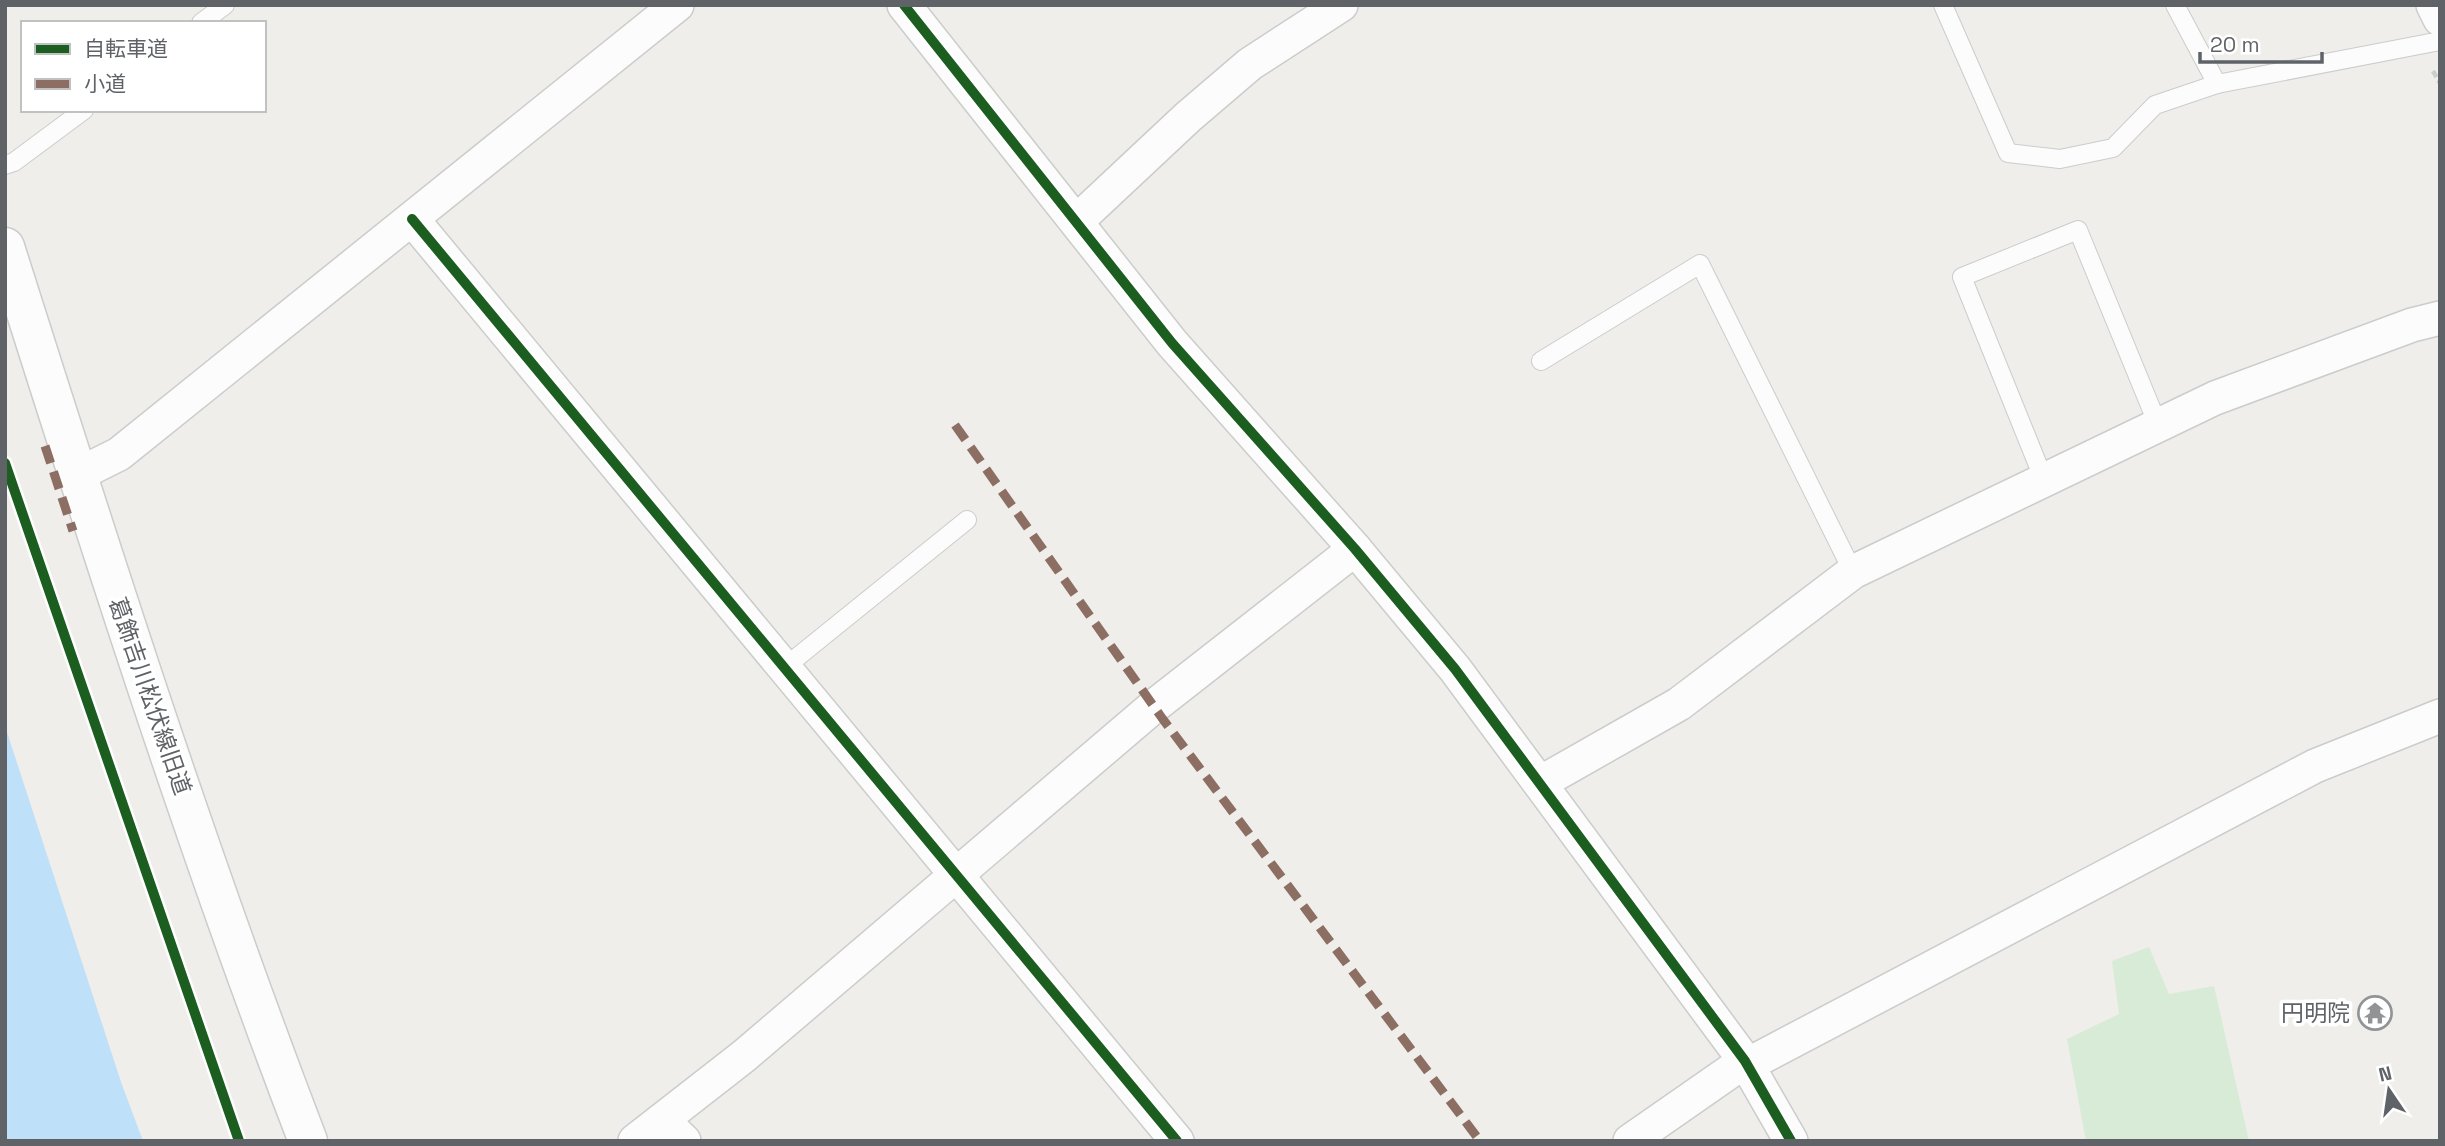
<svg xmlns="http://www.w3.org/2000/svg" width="2445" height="1146" viewBox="0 0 2445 1146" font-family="'Space Grotesk','Noto Sans JP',sans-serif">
<rect width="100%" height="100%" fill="#efeeea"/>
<polygon fill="#d8ebd6" points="2149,947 2169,994 2214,986 2249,1141 2086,1141 2067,1039 2119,1014 2112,961"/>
<polygon fill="#bfe0f9" points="5,726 121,1082 143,1141 5,1141"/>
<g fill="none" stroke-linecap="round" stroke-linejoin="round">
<g stroke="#cbcccc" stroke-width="20">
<g id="service">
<polyline points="1943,5 2008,153 2060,159 2113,148 2155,105 2217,84 2175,5"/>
<polyline points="201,23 225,5"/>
<polyline points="2217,84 2440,41"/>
<polyline points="5,165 14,162 84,110"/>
<polyline points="1541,361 1700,264 1853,572"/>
<polyline points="2044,480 1962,277 2078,230 2158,425"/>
<polyline points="785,667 967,520"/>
</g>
</g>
<g stroke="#cbcccc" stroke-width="36">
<g id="minor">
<polyline points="904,5 1172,343 1355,549 1455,669 1745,1061 1791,1141"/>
<polyline points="2433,5 2440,19"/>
<polyline points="412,219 1177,1141"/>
<polyline points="1077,221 1188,117 1250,64 1341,5"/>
<polyline points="77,475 119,454 677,5"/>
<polyline points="1540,783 1679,704 1853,572 2215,398 2412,325 2440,318"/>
<polyline points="1747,1065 2315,766 2440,716"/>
<polyline points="662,1120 684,1141"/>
<polyline points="635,1141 744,1056 1153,707 1355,549"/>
<polyline points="1630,1141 1745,1061"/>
</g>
</g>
<g stroke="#cbcccc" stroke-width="41">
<path id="tertiary" d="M5,247C100,547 195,847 308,1141"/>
</g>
<polyline stroke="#cacfcc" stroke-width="4.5" stroke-dasharray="7 3.5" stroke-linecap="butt" points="2433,71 2440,83"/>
<use href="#service" stroke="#fdfcfc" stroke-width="18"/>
<use href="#minor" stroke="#fdfcfc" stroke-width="33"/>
<use href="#tertiary" stroke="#fdfcfc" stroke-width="38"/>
<g stroke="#8d6e63" stroke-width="9" stroke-dasharray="18 9" stroke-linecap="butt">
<polyline points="955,425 1162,718 1480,1141"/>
<polyline points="45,446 73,531"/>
</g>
<g stroke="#fff" stroke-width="15">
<g id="cycleway">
<polyline points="904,5 1172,343 1355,549 1455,669 1745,1061 1791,1141"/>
<polyline points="412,219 1177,1141"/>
<polyline points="5,463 239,1141"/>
</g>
</g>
<use href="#cycleway" stroke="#1b5e20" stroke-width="10"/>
</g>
<defs>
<g id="temple-ring" transform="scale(1.75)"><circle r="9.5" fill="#fff" stroke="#919496" stroke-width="1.5"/><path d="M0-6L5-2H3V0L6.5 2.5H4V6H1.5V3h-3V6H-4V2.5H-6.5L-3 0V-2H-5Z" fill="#919496"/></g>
</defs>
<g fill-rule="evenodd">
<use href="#temple-ring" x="2375" y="1013"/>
</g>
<g text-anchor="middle" stroke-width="7" stroke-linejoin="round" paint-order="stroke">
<g font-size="23" fill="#5f6368" stroke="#fff">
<text transform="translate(150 696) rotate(71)" y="8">葛飾吉川松伏線旧道</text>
</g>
<g font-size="23" fill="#5f6368" stroke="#fff" text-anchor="end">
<text x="2350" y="1021">円明院</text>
</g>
</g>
<rect width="2445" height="1146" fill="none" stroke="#5f6368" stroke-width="14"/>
<rect x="21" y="21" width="245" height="91" fill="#ffffff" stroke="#bfc1c3" stroke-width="2"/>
<rect x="35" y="44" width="35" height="10" fill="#1b5e20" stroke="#bfc1c3" stroke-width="2"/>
<text x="84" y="56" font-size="21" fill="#5f6368">自転車道</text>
<rect x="35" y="79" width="35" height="10" fill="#8d6e63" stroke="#bfc1c3" stroke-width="2"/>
<text x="84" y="91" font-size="21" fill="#5f6368">小道</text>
<g transform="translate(2389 1090) rotate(347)" stroke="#ffffff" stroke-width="5" paint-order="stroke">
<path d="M0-5L12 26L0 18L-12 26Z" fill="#5f6368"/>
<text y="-10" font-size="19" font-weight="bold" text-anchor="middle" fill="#5f6368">N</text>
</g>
<path d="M2200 52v10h122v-10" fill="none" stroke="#5f6368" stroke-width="3.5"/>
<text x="2210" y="52" font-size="21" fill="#5f6368" stroke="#ffffff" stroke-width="5" paint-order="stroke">20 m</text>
</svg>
